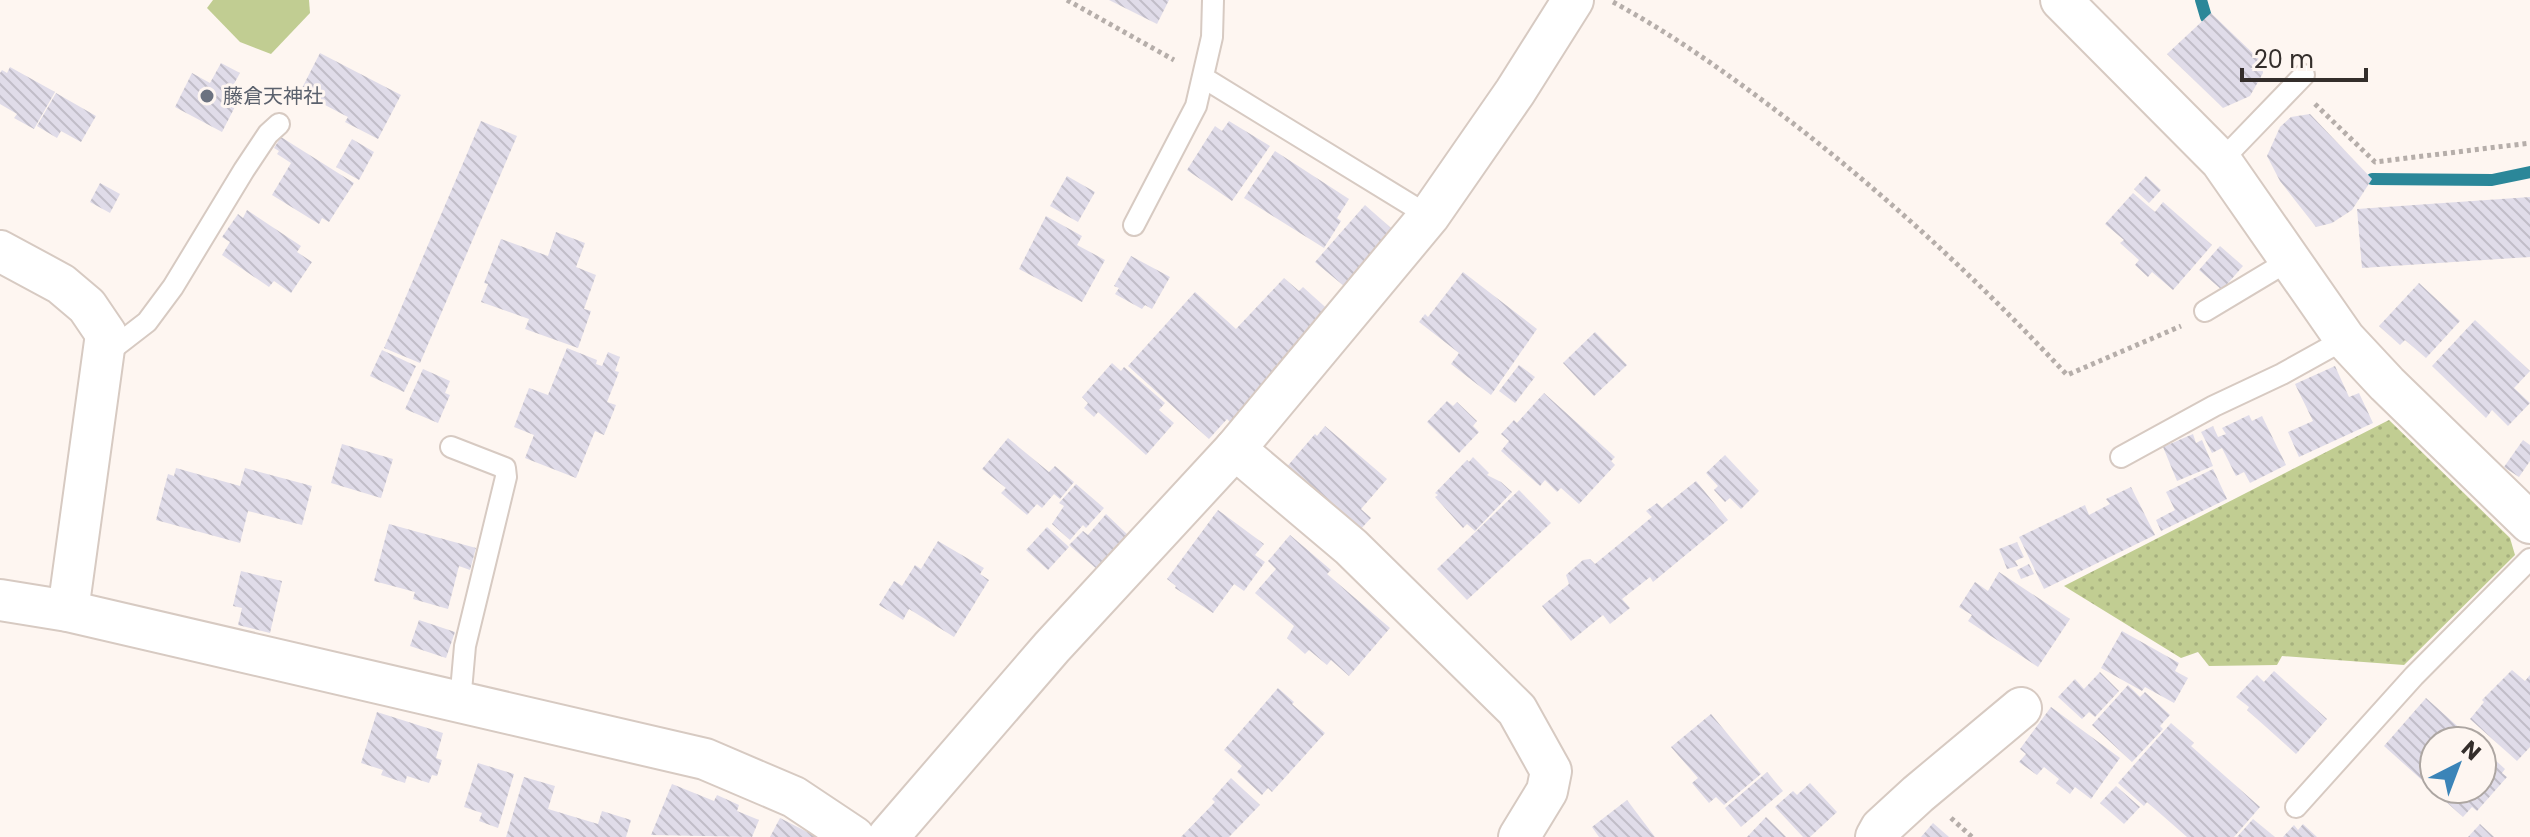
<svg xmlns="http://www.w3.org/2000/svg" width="2530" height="837" viewBox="0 0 2530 837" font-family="Poppins,'Noto Sans JP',sans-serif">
<defs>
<pattern id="grass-dots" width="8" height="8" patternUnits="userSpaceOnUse" patternTransform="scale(2)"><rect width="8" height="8" fill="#c1cd92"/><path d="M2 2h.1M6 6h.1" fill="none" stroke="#a6b07e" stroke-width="1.8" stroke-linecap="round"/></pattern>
<pattern id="building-back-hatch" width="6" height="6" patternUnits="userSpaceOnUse" patternTransform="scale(2)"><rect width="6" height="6" fill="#e0dce9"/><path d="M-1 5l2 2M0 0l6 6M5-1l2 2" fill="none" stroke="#c1bdc8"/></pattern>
</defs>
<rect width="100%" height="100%" fill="#fef6f1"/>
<polygon fill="url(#grass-dots)" points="2389,420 2510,538 2515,555 2404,665 2282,656 2277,665 2209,666 2198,652 2181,658 2064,586"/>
<polygon fill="#c1cd92" points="213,0 309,0 310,13 271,54 240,42 207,8"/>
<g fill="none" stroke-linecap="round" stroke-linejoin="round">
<g stroke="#2b8799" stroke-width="12">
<polyline points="2201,0 2206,17"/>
<polyline points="2372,179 2492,180 2530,172"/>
</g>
</g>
<g fill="url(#building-back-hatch)">
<polygon points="1109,0 1169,0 1157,24"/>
<polygon points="2211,13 2262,62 2263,73 2250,96 2223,108 2167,54"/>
<polygon points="320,53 401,95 378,139 345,122 348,117 300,92"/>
<polygon points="221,63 240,73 229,93 239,99 222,132 175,107 192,73 210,83"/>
<polygon points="10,67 55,92 34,129 14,118 17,114 0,104 0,73 2,70 7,73"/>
<polygon points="56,93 96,116 81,142 61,131 57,138 37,126"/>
<polygon points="2310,114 2372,179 2352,210 2332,223 2316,227 2280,181 2267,156 2280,127 2291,117"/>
<polygon points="481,121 517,136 420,363 384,348"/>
<polygon points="1229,121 1270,146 1232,201 1187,170 1215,126 1222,131"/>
<polygon points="281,137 354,183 329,222 322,218 319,224 272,195 291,163 277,154 279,151 274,148"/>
<polygon points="352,139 374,152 359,180 336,167"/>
<polygon points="1275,151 1349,199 1337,218 1341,221 1324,248 1244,198"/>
<polygon points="1067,176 1095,192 1078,222 1050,206"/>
<polygon points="2146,176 2161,190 2149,203 2134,189"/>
<polygon points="100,183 120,194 110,213 90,202"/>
<polygon points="2133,193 2155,212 2163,202 2212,245 2173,290 2152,272 2148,277 2135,265 2139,260 2120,243 2124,240 2105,224"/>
<polygon points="2530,197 2530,257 2362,268 2357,209"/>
<polygon points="1365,205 1400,236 1356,287 1348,281 1344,286 1315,262"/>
<polygon points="247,210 301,246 297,252 312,262 291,293 274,281 269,287 222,255 230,242 222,237 238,214 243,218"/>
<polygon points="1046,216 1082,236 1077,245 1105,260 1082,302 1019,269"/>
<polygon points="556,232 585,243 576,267 596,275 584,309 591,311 578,348 525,329 529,319 481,302 488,284 484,283 501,239 548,256"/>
<polygon points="2220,246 2243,266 2222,290 2199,270"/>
<polygon points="1131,256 1170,277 1152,309 1145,305 1142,309 1115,294 1119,288 1114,286"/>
<polygon points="1463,272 1537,329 1491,395 1451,364 1459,353 1419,322 1425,314 1428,317"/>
<polygon points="1284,278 1299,291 1303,287 1334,315 1233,425 1227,419 1209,439 1128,366 1195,292 1236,329"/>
<polygon points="2419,283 2460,321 2426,358 2405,340 2400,345 2379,326"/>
<polygon points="2475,320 2530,371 2514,388 2530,403 2508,426 2492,410 2486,418 2432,366"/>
<polygon points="1595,332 1627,365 1594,396 1563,363"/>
<polygon points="567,348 597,360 596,364 602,366 608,352 620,357 615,371 619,372 607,402 616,405 604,435 595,431 576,478 525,458 534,435 514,427 529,388 548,395"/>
<polygon points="382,350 416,366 404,392 370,376"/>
<polygon points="1112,363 1121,371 1124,367 1165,403 1159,410 1174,423 1146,455 1098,412 1094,417 1084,408 1088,403 1082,397"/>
<polygon points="1519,365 1535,377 1515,403 1499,391"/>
<polygon points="2335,366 2349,397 2359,393 2373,423 2299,457 2288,432 2313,421 2295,384"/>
<polygon points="423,369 450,381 445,393 450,395 438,423 405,409"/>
<polygon points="1544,393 1615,457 1611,461 1615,465 1579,504 1561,488 1557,492 1545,480 1540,486 1501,451 1509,441 1501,434 1514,420 1517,423"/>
<polygon points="1447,401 1453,406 1457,402 1477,421 1473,426 1479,432 1459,453 1427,422"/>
<polygon points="2249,415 2252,421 2262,416 2286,465 2250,483 2244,472 2236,476 2222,448 2212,453 2201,432 2213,426 2218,437 2226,434 2222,428"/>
<polygon points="1325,426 1387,479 1361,509 1371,518 1359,531 1279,476 1315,434 1317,436"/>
<polygon points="2193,434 2196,443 2202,440 2213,466 2177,481 2163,447"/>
<polygon points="1008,438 1049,472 1055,466 1074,482 1060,499 1054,494 1042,508 1037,504 1027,515 1001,493 1006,488 982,469"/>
<polygon points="2523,440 2530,445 2530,461 2519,477 2504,467"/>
<polygon points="342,444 393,459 381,498 331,483"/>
<polygon points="1725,455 1759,491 1741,509 1730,498 1725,502 1714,490 1718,486 1706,473"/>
<polygon points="1473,457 1489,473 1487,475 1501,482 1512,492 1475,531 1467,524 1463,528 1435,497 1438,495 1435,493 1467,460 1469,462"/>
<polygon points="176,468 240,486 245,468 312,486 302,525 248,511 240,543 156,520 168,474 174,476"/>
<polygon points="2213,469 2227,499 2161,531 2156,520 2175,510 2166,492"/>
<polygon points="1696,481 1728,520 1653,582 1650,577 1622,599 1630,608 1610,624 1603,615 1571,641 1542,606 1569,584 1566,575 1583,560 1590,559 1595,564 1652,517 1646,511 1657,503 1662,508"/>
<polygon points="1076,484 1104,508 1086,528 1083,525 1070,540 1052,524 1064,506 1059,503"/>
<polygon points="2131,487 2155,535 2044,589 2019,537 2085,505 2089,515 2110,504 2106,499"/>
<polygon points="1519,490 1551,523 1467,600 1437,569"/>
<polygon points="1218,510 1264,544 1255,555 1265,562 1244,591 1234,584 1213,613 1175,588 1176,586 1167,579"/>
<polygon points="1106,514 1129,536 1098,570 1069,545 1083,531 1088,535"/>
<polygon points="389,524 476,548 470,570 459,566 448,609 413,599 415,592 374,581"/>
<polygon points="1047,527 1069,547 1048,570 1026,550"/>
<polygon points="1290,535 1331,570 1327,574 1390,628 1349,676 1331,660 1327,665 1309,650 1305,654 1287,638 1294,626 1255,593 1276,569 1268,561"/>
<polygon points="938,541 984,568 980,574 989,580 954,637 909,609 903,620 879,605 894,581 902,586 915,565 921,569"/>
<polygon points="2017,542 2024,557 2015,561 2018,566 2007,569 1999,549"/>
<polygon points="2029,564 2034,574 2021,579 2017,570"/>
<polygon points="241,571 282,581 270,633 238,625 242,608 233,606"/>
<polygon points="1999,572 2070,619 2038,667 1968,621 1972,615 1959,607 1975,582 1988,591"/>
<polygon points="419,620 455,632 446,658 410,646"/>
<polygon points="2122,631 2179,663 2175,671 2188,678 2174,703 2145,687 2142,691 2101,668"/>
<polygon points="2512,670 2525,681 2530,675 2530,747 2517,761 2470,719 2484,702 2482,700"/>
<polygon points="2274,671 2327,719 2296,754 2247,710 2249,707 2236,697 2257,675 2264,682"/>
<polygon points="2100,672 2119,691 2095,717 2089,712 2082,719 2058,697 2075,679 2084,689"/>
<polygon points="2128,685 2140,697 2145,692 2170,715 2160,726 2163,729 2132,762 2092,725"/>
<polygon points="1278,688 1294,702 1292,704 1325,733 1272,792 1268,788 1262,795 1237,772 1242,766 1224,750"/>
<polygon points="2426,698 2474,741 2434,741 2434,789 2482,789 2482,748 2505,769 2502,773 2507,777 2477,811 2472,807 2463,817 2384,746"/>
<polygon points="2051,707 2120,758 2091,799 2075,787 2070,794 2056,783 2059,779 2044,767 2037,775 2019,762 2026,754 2020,749"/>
<polygon points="377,712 443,733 436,758 442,760 437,776 432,775 429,783 407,776 405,783 381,775 383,770 361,763"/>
<polygon points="1711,714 1761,774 1724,805 1716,797 1709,803 1692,783 1698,778 1671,747"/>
<polygon points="2171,723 2194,743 2191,746 2260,807 2234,837 2187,837 2147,802 2144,806 2118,783"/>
<polygon points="478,763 514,774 498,828 479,821 482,813 464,807"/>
<polygon points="1767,772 1783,791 1741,827 1725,808"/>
<polygon points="524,777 555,786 548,809 598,824 602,811 631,820 626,837 506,837"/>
<polygon points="1231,778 1260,805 1229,837 1181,837 1215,802 1212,799"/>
<polygon points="1810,783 1837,812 1810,837 1803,837 1775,807 1793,791 1797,795"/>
<polygon points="672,784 714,801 717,795 739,805 737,811 759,820 752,837 651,835"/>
<polygon points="2116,786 2140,807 2124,824 2100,803"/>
<polygon points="1627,800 1655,837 1599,837 1592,827"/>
<polygon points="1766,817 1786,837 1747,837"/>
<polygon points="780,818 817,837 770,837"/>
<polygon points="2253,819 2275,837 2237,837"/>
<polygon points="1933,823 1949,837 1921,837"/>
<polygon points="2303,824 2317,837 2283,837 2294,825 2298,830"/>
<polygon points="2480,824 2494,837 2468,837"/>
</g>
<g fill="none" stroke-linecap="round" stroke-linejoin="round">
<g stroke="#d7cac2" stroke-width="24">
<g id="lane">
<polyline points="1204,78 1429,216"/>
<polyline points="2221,161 2304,75"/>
<polyline points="1134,225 1196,106 1212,37 1213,0"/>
<polyline points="2205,311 2290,260"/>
<polyline points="103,356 147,322 173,287 244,170 268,134 279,124"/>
<polyline points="451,447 505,468 506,477 465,646 460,702"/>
<polyline points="2121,457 2214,406 2282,374 2345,339"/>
<polyline points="2296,807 2414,676 2530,559"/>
</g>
</g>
<g stroke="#d7cac2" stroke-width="44">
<g id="street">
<polyline points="2061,0 2221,161 2345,339 2387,384 2530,523"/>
<polyline points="0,251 61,284 87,306 106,334 68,611"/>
<polyline points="1235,449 1351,547 1517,710 1551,771 1547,791 1519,837"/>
<polyline points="0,600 68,611 705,759 794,797 854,837"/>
<polyline points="888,837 1052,647 1235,449 1429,216 1515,92 1573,0"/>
<polyline points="1876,837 1881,828 1918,794 2021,708"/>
</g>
</g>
<g stroke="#b6aeaa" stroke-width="5" stroke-dasharray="4 4" stroke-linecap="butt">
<polyline points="1067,0 1174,60"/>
<path d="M1613,2C1679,38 1739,82 1799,128C1895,203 1983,285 2067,375L2181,326"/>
<polyline points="2315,104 2375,162 2530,143"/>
<polyline points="1951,818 1972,837"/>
</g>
<use href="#lane" stroke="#fff" stroke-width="20"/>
<use href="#street" stroke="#fff" stroke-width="40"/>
</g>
<circle fill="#6b7280" stroke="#fef6f1" stroke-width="3" cx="207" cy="96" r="8"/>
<g text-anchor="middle" stroke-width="6" stroke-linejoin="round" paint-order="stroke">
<g font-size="20" fill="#5b616d" stroke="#fef6f1" text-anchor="start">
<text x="223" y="103">藤倉天神社</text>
</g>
</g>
<g transform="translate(2458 765) rotate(42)"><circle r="38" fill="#fef6f1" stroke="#ada6a2" stroke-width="2"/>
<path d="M0-6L14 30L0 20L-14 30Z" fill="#3b84b8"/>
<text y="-12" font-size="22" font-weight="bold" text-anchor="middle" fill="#342e2b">N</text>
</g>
<path d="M2242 68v12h124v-12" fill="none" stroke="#342e2b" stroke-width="4"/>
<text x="2254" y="68" font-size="24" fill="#342e2b" stroke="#fef6f1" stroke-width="6" paint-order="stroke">20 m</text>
</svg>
